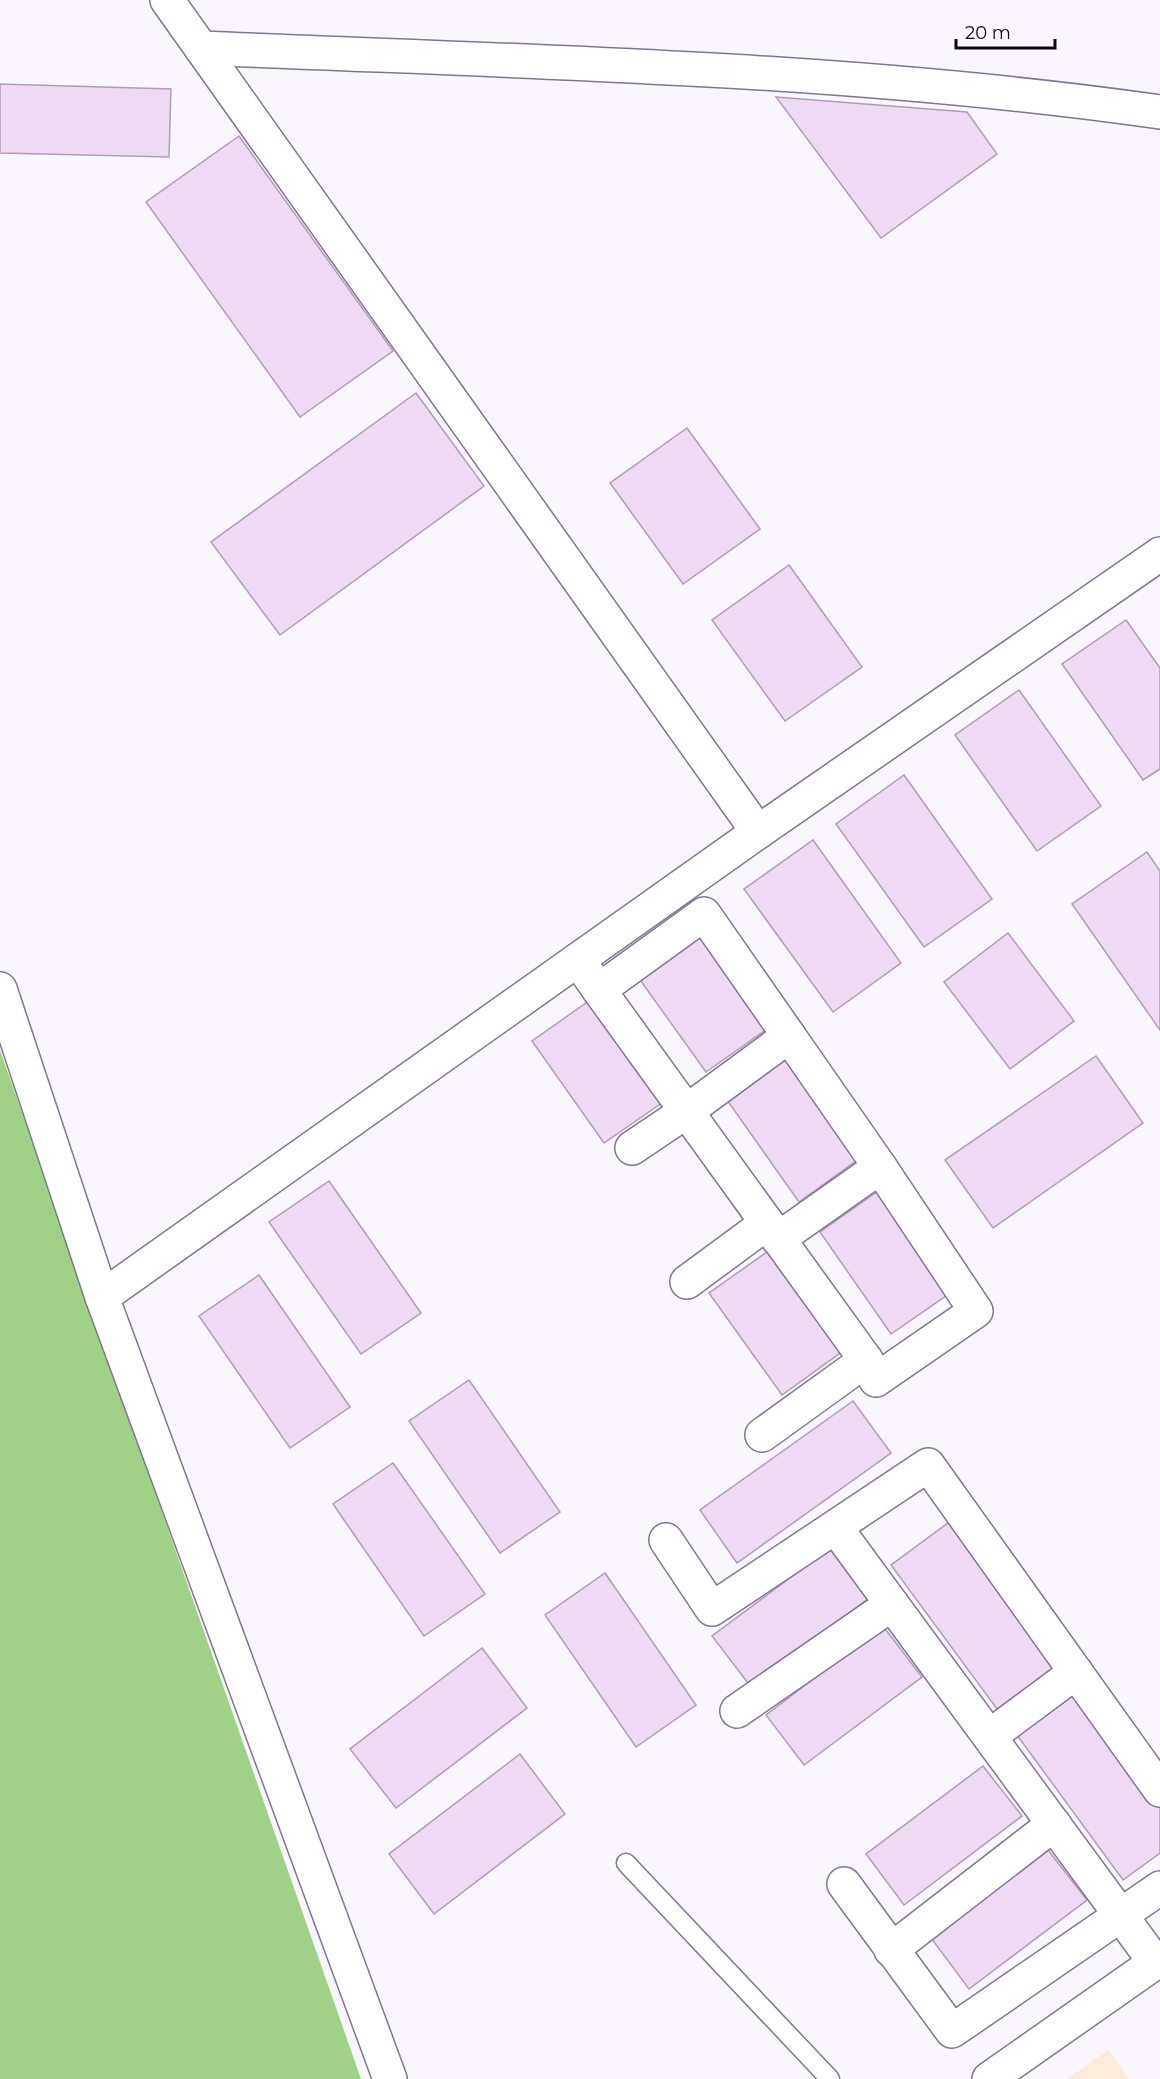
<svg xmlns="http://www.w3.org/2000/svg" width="1160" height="2079" viewBox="0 0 1160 2079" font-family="Montserrat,sans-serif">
<rect width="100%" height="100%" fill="#f9f7fd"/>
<polygon fill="#fbecd9" points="1108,2050 1129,2079 1067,2079"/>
<polygon fill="#a1d189" points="0,1050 361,2079 0,2079"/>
<g fill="#efdaf4" stroke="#b09cb4" stroke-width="1.5">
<polygon points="0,84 171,89 169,157 0,153"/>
<polygon points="776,97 967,112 997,154 881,238"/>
<polygon points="239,136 393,351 300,417 146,202"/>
<polygon points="416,393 484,486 280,635 211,542"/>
<polygon points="687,428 760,529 683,584 610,483"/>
<polygon points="789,565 862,667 785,721 712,620"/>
<polygon points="1126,620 1160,668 1160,769 1143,780 1062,664"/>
<polygon points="1019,690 1101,806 1037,851 955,735"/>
<polygon points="904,775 992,899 924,947 836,824"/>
<polygon points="813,840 901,963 833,1012 744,889"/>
<polygon points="1147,852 1160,871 1160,1030 1072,904"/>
<polygon points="695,927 767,1029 706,1072 633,970"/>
<polygon points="1008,933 1074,1021 1010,1069 944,982"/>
<polygon points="593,998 666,1100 604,1143 532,1041"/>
<polygon points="788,1056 860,1158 799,1202 727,1100"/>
<polygon points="1096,1056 1143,1123 993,1228 945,1160"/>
<polygon points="329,1181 421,1313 361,1354 269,1222"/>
<polygon points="881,1189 953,1291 891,1334 820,1232"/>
<polygon points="771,1249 843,1351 782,1395 709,1293"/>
<polygon points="259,1275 350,1407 290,1448 199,1316"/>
<polygon points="469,1380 560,1512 500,1553 409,1421"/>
<polygon points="853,1401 891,1453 737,1563 700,1510"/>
<polygon points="393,1463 485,1594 424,1636 333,1504"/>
<polygon points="952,1520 1059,1664 997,1709 891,1565"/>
<polygon points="830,1548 869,1598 751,1687 712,1636"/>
<polygon points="605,1573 696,1705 636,1747 545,1615"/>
<polygon points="883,1626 922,1677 804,1765 766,1715"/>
<polygon points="482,1648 527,1708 396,1808 350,1749"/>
<polygon points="1078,1690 1160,1801 1160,1853 1123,1880 1017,1735"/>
<polygon points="520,1754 565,1814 434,1914 389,1854"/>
<polygon points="983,1766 1022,1816 904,1905 866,1854"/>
<polygon points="1048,1850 1087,1900 969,1989 931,1938"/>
</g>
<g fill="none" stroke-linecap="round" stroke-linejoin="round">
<g stroke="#817690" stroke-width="21">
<polyline id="lane" points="626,1863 830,2079"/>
</g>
<g stroke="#817690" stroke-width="36">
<g id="street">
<polyline points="167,0 758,832"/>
<path d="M201,48C521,62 843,67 1160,112"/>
<polyline points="578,960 599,990 866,1360 876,1380 976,1311 880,1167 778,1239"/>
<polyline points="0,989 102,1297 390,2079"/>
<polyline points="599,990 704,914 789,1036"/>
<polyline points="632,1148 687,1111 789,1036 880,1167"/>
<polyline points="687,1282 767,1223"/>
<polyline points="102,1297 758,832 1160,554"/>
<polyline points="762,1435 866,1360"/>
<polyline points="836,1528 1155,1962"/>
<polyline points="666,1540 712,1609 928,1465 1160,1790"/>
<polyline points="737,1711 892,1604"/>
<polyline points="990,1736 1076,1672"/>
<polyline points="844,1884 952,2031 1160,1888"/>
<polyline points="891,1950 1054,1824"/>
<polyline points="989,2079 1160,1959"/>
</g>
</g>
<use href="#lane" stroke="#fff" stroke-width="18"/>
<use href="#street" stroke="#fff" stroke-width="33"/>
</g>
<path d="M956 39v9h99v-9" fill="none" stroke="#0d0913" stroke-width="3"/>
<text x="965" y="39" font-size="18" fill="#0d0913" stroke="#f9f7fd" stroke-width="4.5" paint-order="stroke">20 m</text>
</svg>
